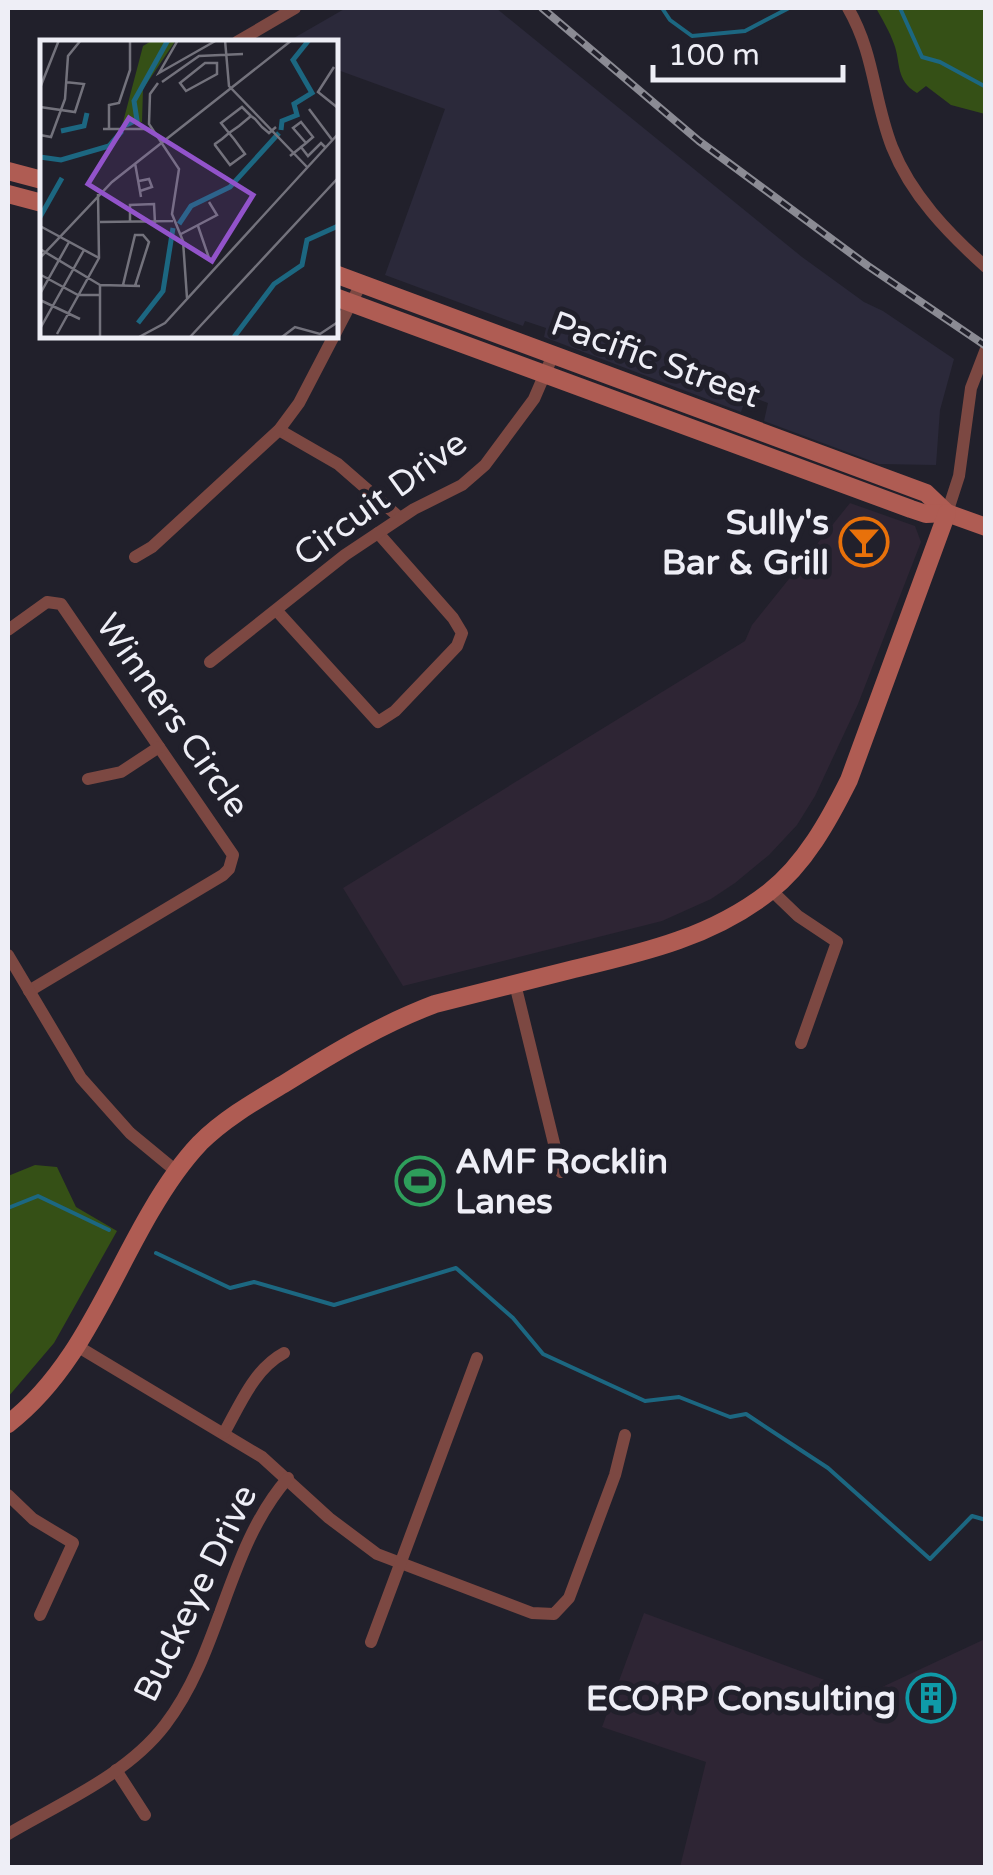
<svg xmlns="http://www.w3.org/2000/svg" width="993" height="1875" viewBox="0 0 993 1875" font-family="'Varela Round',sans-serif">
<rect width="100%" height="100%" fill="#21202b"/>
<g fill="#2e2534">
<polygon points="850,503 915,526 921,542 858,704 815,796 797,825 769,855 735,883 711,899 662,921 403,986 343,888 745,641 752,625"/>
<polygon points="644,1613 865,1695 985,1639 985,1867 680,1867 706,1762 602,1727"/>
</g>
<polygon fill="#2b293a" points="346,8 496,8 802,257 864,302 883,311 954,359 940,410 936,465 879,464 764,421 768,403 747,395 741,412 544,337 546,328 525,321 523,326 385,275 445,109 335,69 335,42 287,42"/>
<g fill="#355016">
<path d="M876,8H985V114L951,105L926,86L917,93C895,80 901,62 894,44C890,32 882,19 876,8Z"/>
<polygon points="35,1165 57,1167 76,1207 117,1231 54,1343 8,1397 8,1176"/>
</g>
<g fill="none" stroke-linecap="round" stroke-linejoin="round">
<g stroke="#1c6781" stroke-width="4">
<polyline points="662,8 670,20 692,36 745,31 789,8"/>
<polyline points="900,8 922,57 940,62 986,87"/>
<polyline points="8,1208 38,1196 109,1230"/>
<polyline points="156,1253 230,1288 254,1282 334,1305 456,1268 513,1318 543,1354 645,1401 679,1397 730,1417 746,1414 828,1468 930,1559 972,1516 986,1520"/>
</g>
<g stroke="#7c4842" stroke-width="12">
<path d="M848,8C875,55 873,98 892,147C911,195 948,233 986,267"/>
<polyline points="237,42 295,8"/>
<polyline points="279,430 338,464 400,518"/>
<polyline points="947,513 959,476 971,388 986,349"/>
<polyline points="135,557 152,547 279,430 299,403 361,284"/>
<polyline points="277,611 378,722 395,711 457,646 462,633 453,618 378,533"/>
<polyline points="8,630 47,602 61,604 233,855 229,869 223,875 29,991"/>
<polyline points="210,662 345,555 414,509 462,485 485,465 534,399 553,355"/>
<polyline points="88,779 121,772 159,747"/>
<polyline points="771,890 798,916 837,942 801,1043"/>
<polyline points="8,955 81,1078 130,1133 176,1171"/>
<polyline points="515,984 561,1172"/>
<polyline points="77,1346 262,1457 329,1518 377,1554 532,1613 554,1614 569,1598 615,1475 625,1435"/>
<path d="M224,1433C240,1405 254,1369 284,1353"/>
<polyline points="8,1495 33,1519 73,1543 40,1615"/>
<polyline points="371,1642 477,1358"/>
<polyline points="116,1770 145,1815"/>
<path d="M8,1834C60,1803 127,1775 165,1725C222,1651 226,1549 288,1478"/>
</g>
<g stroke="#af5c53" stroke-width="18">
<polyline points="8,171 42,180"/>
<polyline points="8,194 42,203"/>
<polyline points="335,274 926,493 947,513"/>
<polyline points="335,297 911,509 926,514 947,513 986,527"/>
<path d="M8,1424C77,1371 108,1284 151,1211C165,1187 181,1163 200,1143C225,1118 257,1100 287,1082C335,1052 382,1024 435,1004C480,993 525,981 570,970C641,953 710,938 769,892C805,864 829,820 849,780L947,513"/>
</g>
<g stroke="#8b8b94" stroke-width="8">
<polyline id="rail" points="542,8 699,141 868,266 986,346"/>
</g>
<use href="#rail" stroke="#21202b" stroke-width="4" stroke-dasharray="11" stroke-linecap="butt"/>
</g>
<defs>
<g id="bar-ring" transform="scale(2.5)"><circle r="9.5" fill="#21202b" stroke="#e8710a" stroke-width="1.5"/><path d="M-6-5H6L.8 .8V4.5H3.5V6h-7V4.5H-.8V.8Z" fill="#e8710a"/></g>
<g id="stadium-ring" transform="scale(2.5)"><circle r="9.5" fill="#21202b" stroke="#2e9e5b" stroke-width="1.5"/><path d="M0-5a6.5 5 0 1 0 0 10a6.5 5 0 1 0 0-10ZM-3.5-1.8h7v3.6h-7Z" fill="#2e9e5b"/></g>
<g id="building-ring" transform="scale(2.5)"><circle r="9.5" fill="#21202b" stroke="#0f9aa8" stroke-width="1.5"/><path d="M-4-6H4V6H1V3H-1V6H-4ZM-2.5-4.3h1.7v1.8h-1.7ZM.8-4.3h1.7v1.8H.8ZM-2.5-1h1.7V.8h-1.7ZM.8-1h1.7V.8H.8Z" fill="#0f9aa8"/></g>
</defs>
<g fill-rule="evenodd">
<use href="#bar-ring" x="864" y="542"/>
<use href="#stadium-ring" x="420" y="1181"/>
<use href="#building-ring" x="931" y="1698"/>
</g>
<g text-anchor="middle" stroke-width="10" stroke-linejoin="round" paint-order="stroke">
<g font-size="35" fill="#eeeef6" stroke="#21202b">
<text transform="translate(656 359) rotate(20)" y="12">Pacific Street</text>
<text transform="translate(380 498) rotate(-36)" y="12">Circuit Drive</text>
<text transform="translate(173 715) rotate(55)" y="12">Winners Circle</text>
<text transform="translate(195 1593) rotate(-64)" y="12">Buckeye Drive</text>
</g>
<g font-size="35" font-weight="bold" fill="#eeeef6" stroke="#21202b" text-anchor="end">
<text x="829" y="534">Sully's<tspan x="829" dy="40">Bar &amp; Grill</tspan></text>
<text x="455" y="1173" text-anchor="start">AMF Rocklin<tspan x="455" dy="40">Lanes</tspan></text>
<text x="896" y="1710">ECORP Consulting</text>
</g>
</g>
<g transform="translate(40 40)">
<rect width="298" height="298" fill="#21202b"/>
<path d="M113,0H136L103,49L102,82L82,86L103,6Z" fill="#355016"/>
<path fill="none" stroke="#1c6781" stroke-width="5" d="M84,86L97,80L94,61L128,0M241,90L242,81L257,75L254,64L272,53L253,20L269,0M21,91L44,86L47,73M0,117L21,120L69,106L82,91M0,177L22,138M139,184L151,166L190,147L239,93M98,283L123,251L133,188M194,297L234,244L262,225L267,200L298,186"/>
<path fill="none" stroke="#73727c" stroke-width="2.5" d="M138,0L119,33L177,0M185,0L189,46L267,127M165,23H177V34L146,51L140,43ZM294,27L278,52L298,68M122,42L159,16L203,14M118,43L110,54L109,84L139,129L132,174L143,201L147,258M0,48L19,0M0,67L35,72L44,44L25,42M269,69L293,101M211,76L199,86L189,93L182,99L175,104V105L190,125L205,114L194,99L189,93L181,83L202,67L211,76L215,79L222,87L229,93L236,87M63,89H110M69,89V65L79,63L90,30V0M0,95L11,97L25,59L28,16L41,0M261,107L268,116L281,103L286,108M250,116L260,108L261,107L265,104L273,97L261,82L253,88L266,103M95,123L101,157M99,141L109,139L112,147L100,151M60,182L133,181M90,183V165L114,164L115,183M0,186L59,218M158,186L170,221M141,194L177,175L169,162M0,209L60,245M0,218L72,142L252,0M1,235L38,255H59M60,245L100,246M83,245L95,195H103L109,202L95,246M0,254L29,202M0,260L40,279M1,287L44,210M17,294L59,218L58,154M60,297V245M99,297L125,283L298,94M150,297L298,138M242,297L255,287L280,294L298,282"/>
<path fill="#9253ca" fill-opacity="0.15" stroke="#9253ca" stroke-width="5" d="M89,78L213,155L172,221L48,144Z"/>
<rect width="298" height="298" fill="none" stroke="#eeeef6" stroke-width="5"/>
</g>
<rect width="993" height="1875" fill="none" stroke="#eeeef6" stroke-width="20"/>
<path d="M653 65v15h190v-15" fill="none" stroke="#eeeef6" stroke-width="5"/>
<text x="668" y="65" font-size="30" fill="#eeeef6" stroke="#21202b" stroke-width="8" paint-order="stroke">100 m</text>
</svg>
